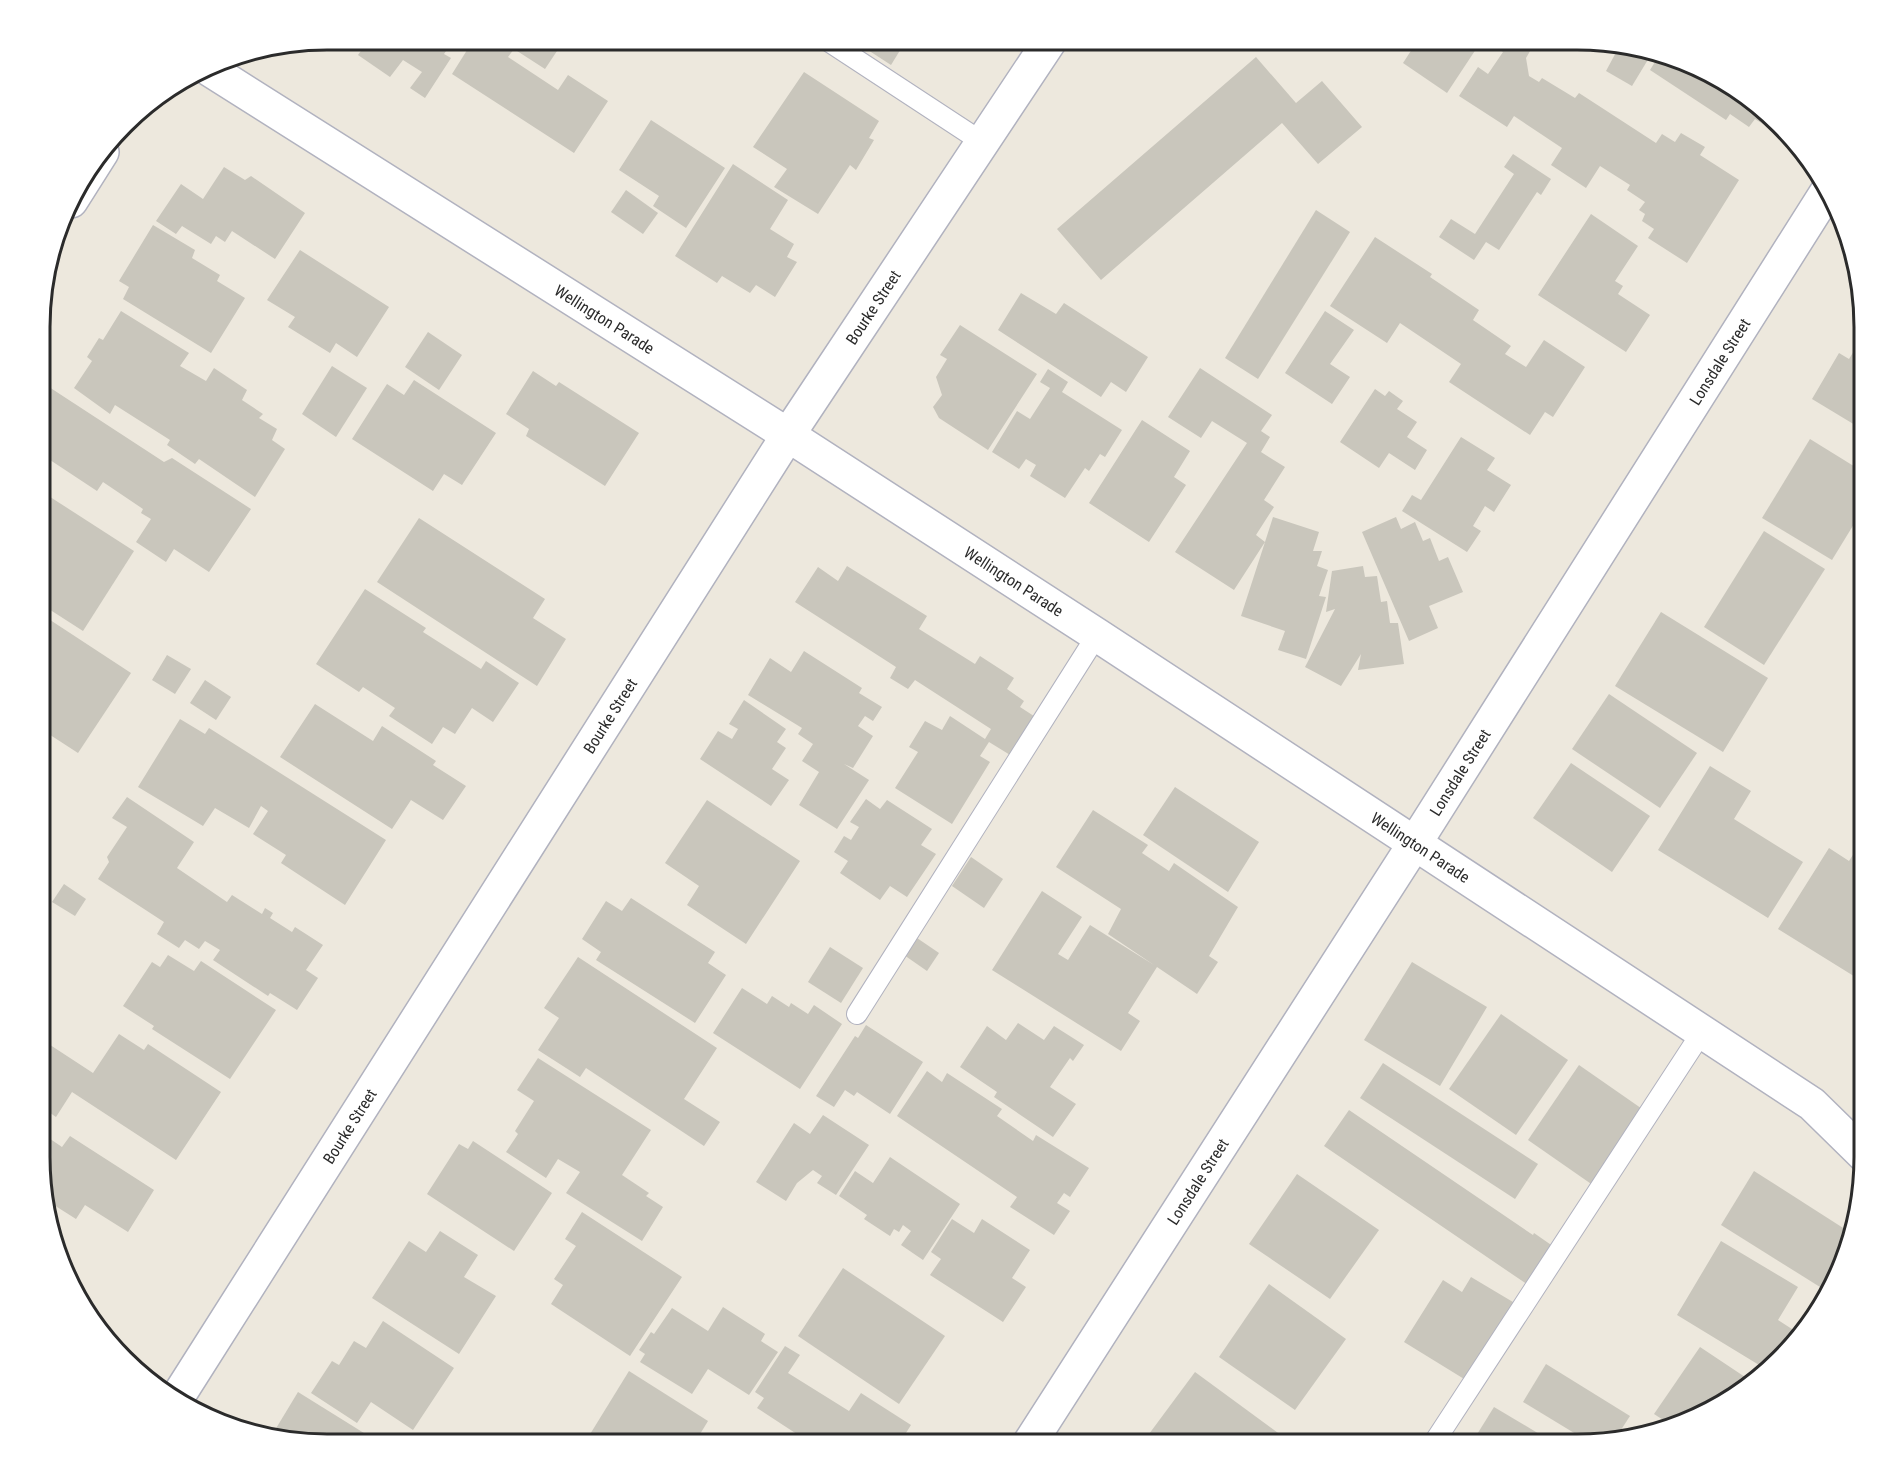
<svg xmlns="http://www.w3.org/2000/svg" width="1904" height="1483" viewBox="0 0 1904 1483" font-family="'Roboto Condensed',sans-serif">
<rect width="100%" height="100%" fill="#ede8dd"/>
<g fill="#c9c6bc">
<polygon points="330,39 346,39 342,46"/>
<polygon points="369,39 454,39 444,54 451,58 425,98 410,88 422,72 403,60 390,77 358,55"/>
<polygon points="474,39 565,39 545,69 514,49 508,57 558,90 568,75 608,101 574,153 452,74"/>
<polygon points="851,39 907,39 891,65"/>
<polygon points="1418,40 1482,40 1447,93 1403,63"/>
<polygon points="1493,40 1535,40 1536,41 1526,58 1529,76 1539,82 1542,78 1575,98 1579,93 1656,143 1662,134 1675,142 1681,133 1705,147 1700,155 1739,180 1687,263 1648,238 1654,229 1642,221 1645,214 1639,210 1645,202 1627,190 1630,185 1600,166 1586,188 1551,165 1562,148 1514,116 1507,127 1459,96 1478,67 1488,74 1503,52 1490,44"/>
<polygon points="1620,45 1652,53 1632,86 1606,71"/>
<polygon points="1660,54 1688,61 1721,81 1718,86 1708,79 1706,81 1718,89 1722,82 1767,111 1776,121 1771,129 1755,119 1749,127 1730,114 1726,120 1650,70"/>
<polygon points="1256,57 1296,103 1322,81 1362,127 1318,164 1282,123 1101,280 1057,229"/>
<polygon points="804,72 879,121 869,138 874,140 856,170 850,165 818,214 774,187 787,169 753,147"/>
<polygon points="651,120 725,168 686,228 653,206 659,196 619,170"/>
<polygon points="1513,154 1551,179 1541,195 1537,192 1499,250 1486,242 1474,260 1439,237 1451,219 1475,234 1514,174 1504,167"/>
<polygon points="733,164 788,200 770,229 794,244 787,257 797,262 775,297 756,285 750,293 722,276 717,283 675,256"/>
<polygon points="224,167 245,180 251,176 305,213 275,259 232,231 225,242 216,236 211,244 182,226 176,234 156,221 181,184 203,199"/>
<polygon points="626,190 658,213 643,234 611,212"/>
<polygon points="1316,210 1350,232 1258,379 1225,358"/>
<polygon points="1591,214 1638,246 1615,281 1623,286 1618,294 1650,315 1626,352 1538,295"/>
<polygon points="153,225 195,250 192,258 220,275 217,281 245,298 211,353 123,299 129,287 119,281"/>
<polygon points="1375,237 1432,274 1430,277 1479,310 1473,320 1511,346 1505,354 1526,367 1544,340 1585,367 1553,417 1545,412 1530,435 1449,382 1461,364 1400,323 1387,343 1330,306"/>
<polygon points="300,250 389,307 357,357 336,343 330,353 288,327 295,317 267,300"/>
<polygon points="1021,293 1056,314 1064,303 1148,357 1126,392 1111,382 1101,397 998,330"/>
<polygon points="121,311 189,353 180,366 206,381 214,368 247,390 242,400 263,414 259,418 277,429 272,440 285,449 255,497 199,459 195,464 167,445 170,440 115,405 110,414 74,388 92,361 87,357 99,338 103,340"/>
<polygon points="1325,311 1354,330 1330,364 1350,377 1332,404 1285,373"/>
<polygon points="960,325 1037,374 988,450 939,418 933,407 942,395 936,377 947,359 940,355"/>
<polygon points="428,332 462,355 439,390 405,367"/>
<polygon points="1865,333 1865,431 1812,399 1839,353 1849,359"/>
<polygon points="332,366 367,388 336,437 302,414"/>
<polygon points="1200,368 1272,415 1261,431 1270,437 1261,452 1285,467 1264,500 1274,507 1256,535 1265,542 1273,517 1319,532 1313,551 1322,551 1317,566 1328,570 1319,596 1326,597 1306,659 1278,650 1285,631 1241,616 1265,542 1234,590 1175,552 1247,443 1212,421 1201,438 1168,417"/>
<polygon points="1048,369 1068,382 1062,392 1122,430 1105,457 1100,454 1089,471 1085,468 1065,498 1030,476 1036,465 1026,459 1019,469 992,452 1017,411 1030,419 1050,388 1040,382"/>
<polygon points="533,371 556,386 559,382 639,433 605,486 526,436 529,429 506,414"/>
<polygon points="414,380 496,433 462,485 444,474 433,491 352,439 387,384 404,395"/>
<polygon points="49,387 164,462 172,458 251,509 209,572 174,549 166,562 136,542 151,519 141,513 143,509 103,482 97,491 41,454 41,399"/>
<polygon points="1375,389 1385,396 1389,391 1403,401 1397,409 1417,422 1407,437 1427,450 1415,470 1389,453 1379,468 1340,442"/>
<polygon points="1142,420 1190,451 1174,477 1186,485 1149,542 1089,503"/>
<polygon points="1461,437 1495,458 1487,470 1511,485 1494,512 1485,506 1473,526 1481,531 1467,552 1402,511 1412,495 1421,500"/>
<polygon points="1810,439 1865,473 1865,506 1832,560 1762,518"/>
<polygon points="44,493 134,551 83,631 41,604 41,499"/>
<polygon points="1396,517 1401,529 1415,522 1423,541 1430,538 1439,561 1448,557 1463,592 1429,606 1438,628 1409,641 1362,532"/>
<polygon points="419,518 545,599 533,618 566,639 537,686 377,582"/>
<polygon points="1764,531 1825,569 1764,665 1704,627"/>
<polygon points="847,566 927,616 919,629 975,664 980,656 1014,678 1007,689 1024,701 1020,707 1040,720 1015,758 989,742 980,756 990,762 952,824 895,788 918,752 909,747 925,721 942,730 950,716 985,739 991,729 915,680 908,689 890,678 896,667 795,602 818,567 838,581"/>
<polygon points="1363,566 1365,577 1377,576 1381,602 1387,601 1390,623 1398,623 1404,664 1358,670 1361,654 1341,686 1305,667 1335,609 1326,612 1332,571"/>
<polygon points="365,589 426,628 423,632 481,669 486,661 519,683 493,722 472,708 455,734 443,727 432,744 389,716 395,708 363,687 359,692 316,664"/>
<polygon points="1661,612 1768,678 1723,752 1615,686"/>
<polygon points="41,614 131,673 78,753 41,729"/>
<polygon points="804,651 862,688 859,693 882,707 873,721 865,716 858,726 873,736 853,768 844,764 869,780 837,829 799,805 819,772 802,761 813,744 798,734 802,728 748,695 770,658 791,672"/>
<polygon points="167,655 191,669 175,694 152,680"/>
<polygon points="205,680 231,697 216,720 190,703"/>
<polygon points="1609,694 1697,753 1660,808 1572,749"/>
<polygon points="744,700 786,729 777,742 786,748 772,769 789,780 771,806 700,759 718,731 732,739 738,729 729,724"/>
<polygon points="315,704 373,741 382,726 436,761 433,765 466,786 443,820 411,800 392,829 280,757"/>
<polygon points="180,719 205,734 209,728 386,840 345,905 281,863 286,855 253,834 268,811 261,806 249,828 215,808 203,826 138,787"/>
<polygon points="1571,763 1650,816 1612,872 1533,818"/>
<polygon points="1710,766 1751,791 1734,819 1803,862 1768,918 1658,850"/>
<polygon points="1175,787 1259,842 1228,892 1143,835"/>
<polygon points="127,797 194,842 177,868 227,902 232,895 262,914 265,908 273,913 270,918 292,932 295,927 323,945 306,970 318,978 297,1010 270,993 268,996 213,960 220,950 205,941 199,949 185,940 179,948 157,934 164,922 98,879 109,862 107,857 127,827 112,818"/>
<polygon points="866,799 880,809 887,800 932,829 921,845 936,854 907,897 890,886 880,900 840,873 848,861 834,852 844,836 851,840 859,827 850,822"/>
<polygon points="707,800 800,861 746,944 687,905 699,886 665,863"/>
<polygon points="1093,810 1148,845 1142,853 1169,871 1174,863 1238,907 1209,956 1218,962 1197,994 1157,967 1128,1013 1140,1021 1121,1051 992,970 1042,891 1082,917 1058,954 1068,960 1090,925 1154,965 1108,934 1121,909 1056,867"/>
<polygon points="1865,836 1865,983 1778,929 1829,848 1849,861"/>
<polygon points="971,857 1003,879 984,908 952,886"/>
<polygon points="40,867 48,872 40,884"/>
<polygon points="64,884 86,899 75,916 52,902"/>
<polygon points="631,898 715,952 708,963 726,975 695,1023 596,960 601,952 582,939 606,901 622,911"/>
<polygon points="917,938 939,953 927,971 904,955"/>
<polygon points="830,947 863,968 841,1003 808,982"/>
<polygon points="168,955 194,971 201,961 276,1010 230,1079 152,1029 154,1026 123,1006 152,962 160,967"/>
<polygon points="578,957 717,1048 684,1099 720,1122 704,1146 586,1068 580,1077 538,1050 559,1018 544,1008"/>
<polygon points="1412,962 1487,1007 1440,1086 1364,1040"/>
<polygon points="742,988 767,1004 772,996 789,1007 791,1003 808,1014 814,1005 842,1024 800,1089 713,1033"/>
<polygon points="1501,1014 1568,1060 1516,1135 1449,1089"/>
<polygon points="1018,1023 1044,1040 1054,1026 1084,1045 1073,1061 1070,1058 1050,1087 1076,1104 1053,1137 994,1097 997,1092 960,1067 987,1026 1006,1040"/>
<polygon points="866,1025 923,1062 890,1114 857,1092 854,1096 845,1090 834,1107 816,1096 855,1036 858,1038"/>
<polygon points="119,1034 144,1050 148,1044 221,1092 176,1160 72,1092 56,1117 40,1106 41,1039 93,1073"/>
<polygon points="538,1058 651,1130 622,1175 649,1193 646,1196 663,1207 642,1241 566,1193 580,1172 558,1159 546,1178 506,1152 518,1134 515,1131 534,1101 517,1090"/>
<polygon points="1383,1063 1538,1164 1515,1199 1360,1098"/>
<polygon points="1579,1065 1648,1113 1597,1188 1528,1140"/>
<polygon points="927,1071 942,1082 947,1073 1002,1109 997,1116 1033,1141 1036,1135 1089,1168 1070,1197 1064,1193 1057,1203 1070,1211 1054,1235 1010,1207 1017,1197 897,1116"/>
<polygon points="1349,1110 1533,1235 1534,1233 1557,1249 1531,1287 1324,1146"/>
<polygon points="823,1115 869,1145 836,1195 817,1183 822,1176 813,1170 797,1183 786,1201 756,1182 794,1123 810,1134"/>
<polygon points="40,1132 62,1147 70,1136 154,1190 128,1232 85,1205 76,1219 46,1200 40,1176"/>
<polygon points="473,1141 552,1193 514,1251 427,1194 459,1144 468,1149"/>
<polygon points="890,1157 960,1204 923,1260 901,1245 911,1231 903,1225 899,1232 894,1229 890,1236 864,1219 867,1215 839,1196 855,1171 873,1183"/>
<polygon points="1754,1171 1851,1233 1843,1267 1828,1292 1721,1225"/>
<polygon points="1297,1174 1379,1230 1330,1299 1249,1244"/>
<polygon points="582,1212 682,1277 630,1356 551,1304 563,1285 554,1279 576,1246 565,1239"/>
<polygon points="952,1219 974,1233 982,1219 1030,1250 1012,1278 1026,1287 1003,1322 930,1275 941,1259 931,1252"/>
<polygon points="440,1231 478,1255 464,1277 496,1296 459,1354 372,1298 409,1241 426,1252"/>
<polygon points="1721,1241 1798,1287 1778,1320 1795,1331 1779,1357 1764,1368 1677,1315"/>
<polygon points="843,1268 945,1336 899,1404 798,1336"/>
<polygon points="1471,1277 1518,1305 1469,1382 1404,1342 1443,1280 1462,1292"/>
<polygon points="1269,1284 1346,1339 1295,1410 1219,1357"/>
<polygon points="723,1307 765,1334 761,1341 778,1352 749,1395 708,1369 692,1394 640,1362 645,1354 639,1350 651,1332 654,1334 672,1308 708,1331"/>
<polygon points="383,1321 454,1368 413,1430 371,1402 357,1423 311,1393 332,1361 339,1365 354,1341 366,1348"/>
<polygon points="785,1346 800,1355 788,1373 849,1411 861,1393 911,1425 899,1444 812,1444 757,1408 764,1398 755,1392"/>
<polygon points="1700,1347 1748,1379 1688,1422 1671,1425 1654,1414"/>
<polygon points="1546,1364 1630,1416 1617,1436 1589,1442 1523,1402"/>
<polygon points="629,1371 708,1421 694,1444 584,1444"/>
<polygon points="1195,1372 1293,1444 1162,1444 1149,1434"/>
<polygon points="298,1392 380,1443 308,1443 272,1435"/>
<polygon points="1494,1407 1541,1435 1536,1444 1471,1444"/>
</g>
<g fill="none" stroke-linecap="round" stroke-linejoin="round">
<g stroke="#b1b2bf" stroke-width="22">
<g id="service">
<polyline points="825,39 982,142"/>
<polyline points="857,1014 1097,635"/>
<polyline points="1433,1444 1702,1032"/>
</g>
</g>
<g stroke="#b1b2bf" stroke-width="36">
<g id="minor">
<path id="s1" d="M209,69L788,435L1097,635L1812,1104L1864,1155"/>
<polyline points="71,201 102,152"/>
<path id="s2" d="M177,1398L788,435L1051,39"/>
<path id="s3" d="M1029,1444L1415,843L1828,190"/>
</g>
</g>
<use href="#service" stroke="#fff" stroke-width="20"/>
<use href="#minor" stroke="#fff" stroke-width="33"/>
</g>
<g text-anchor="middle" stroke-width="4.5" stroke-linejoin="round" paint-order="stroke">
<g font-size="16" fill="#2b2b2b" stroke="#fff">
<text dy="6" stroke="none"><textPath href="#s2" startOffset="1294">Bourke Street</textPath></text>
<text dy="6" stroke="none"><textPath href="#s1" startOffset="468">Wellington Parade</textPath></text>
<text dy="6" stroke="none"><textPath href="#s3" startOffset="1284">Lonsdale Street</textPath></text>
<text dy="6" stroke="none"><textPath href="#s1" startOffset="954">Wellington Parade</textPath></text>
<text dy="6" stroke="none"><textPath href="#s2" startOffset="808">Bourke Street</textPath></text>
<text dy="6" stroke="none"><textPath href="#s3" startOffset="798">Lonsdale Street</textPath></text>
<text dy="6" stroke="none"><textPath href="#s1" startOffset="1440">Wellington Parade</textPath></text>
<text dy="6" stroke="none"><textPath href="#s2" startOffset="322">Bourke Street</textPath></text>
<text dy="6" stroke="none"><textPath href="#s3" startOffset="312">Lonsdale Street</textPath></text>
</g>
</g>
<path d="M0 0H1904V1483H0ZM327 50H1577A277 277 0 0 1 1854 327V1157A277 277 0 0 1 1577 1434H327A277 277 0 0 1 50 1157V327A277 277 0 0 1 327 50Z" fill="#fff" fill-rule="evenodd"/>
<path fill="none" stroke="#2b2b2b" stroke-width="3" d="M327 50H1577A277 277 0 0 1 1854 327V1157A277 277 0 0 1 1577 1434H327A277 277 0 0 1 50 1157V327A277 277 0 0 1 327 50Z"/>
</svg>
